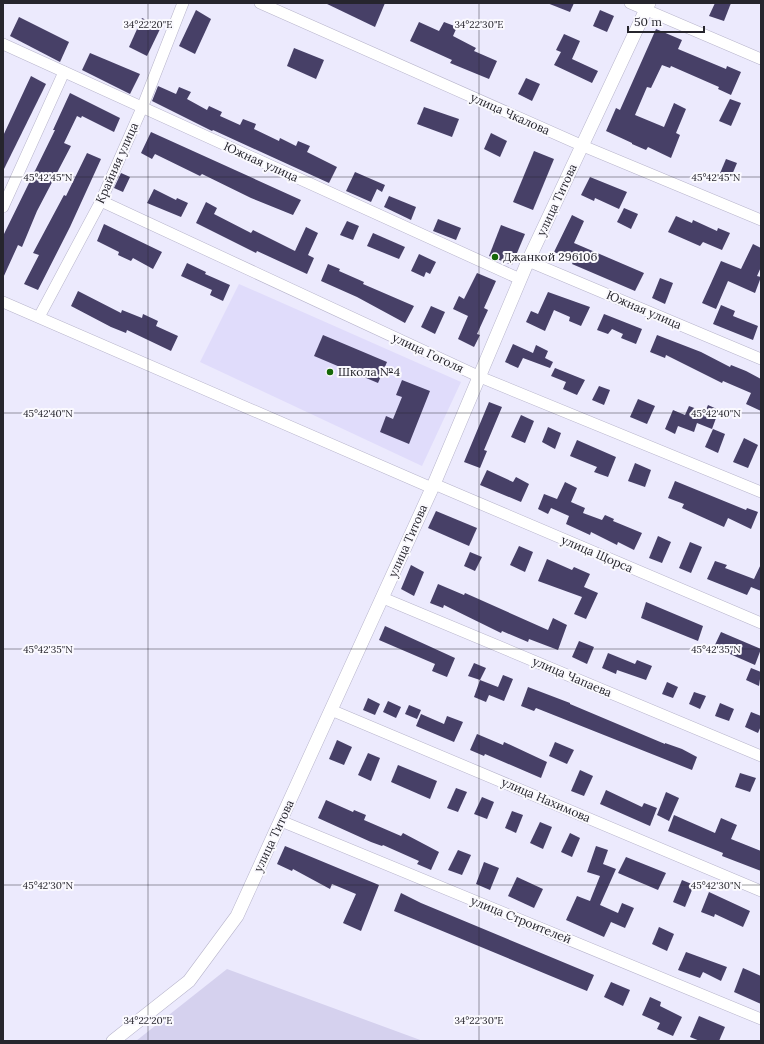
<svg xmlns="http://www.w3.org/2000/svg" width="764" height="1044" viewBox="0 0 764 1044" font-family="Lora,serif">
<rect width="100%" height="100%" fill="#eceafd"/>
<polygon fill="#e0dcfb" points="239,284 461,382 422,466 200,362"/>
<polygon fill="#d5d1ee" points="227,969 423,1041 136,1041"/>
<g fill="#474067">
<polygon points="325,3 385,3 375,27"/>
<polygon points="547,3 574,3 570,12"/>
<polygon points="715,3 731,3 724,21 709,16"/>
<polygon points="196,10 211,19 195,54 179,46"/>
<polygon points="600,10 614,16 607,32 593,26"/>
<polygon points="19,17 69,42 60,62 10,36"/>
<polygon points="142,18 161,27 147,56 129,47"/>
<polygon points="419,22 439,31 444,22 457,27 453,36 476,48 474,51 497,61 489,79 450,63 452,60 410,41"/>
<polygon points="656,29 682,40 678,49 726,69 727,66 741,72 731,95 718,89 719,87 671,66 670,68 662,65 651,88 647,87 635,115 664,127 674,103 686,109 676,133 680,135 671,158 648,147 646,150 632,144 632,143 606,131 616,108 620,110"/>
<polygon points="564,34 580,41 572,59 598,71 592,83 554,65 561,52 556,50"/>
<polygon points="294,48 324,60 316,79 287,66"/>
<polygon points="90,53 140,74 130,94 82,70"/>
<polygon points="31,76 46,84 3,171 3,136"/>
<polygon points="526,78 540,84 532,101 518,94"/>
<polygon points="158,86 176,94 179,87 191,92 187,99 207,110 209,106 222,112 220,116 240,125 243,119 256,124 254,129 279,141 280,138 296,146 298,141 310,146 307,152 337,167 329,183 213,130 212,131 152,101"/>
<polygon points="70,93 120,118 114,132 82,116 81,118 77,116 64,143 71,146 37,211 22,247 18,245 3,278 3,236 55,130 53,130"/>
<polygon points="730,99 741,103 731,126 719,121"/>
<polygon points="424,107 459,119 452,137 417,124"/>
<polygon points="151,132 301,200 293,215 251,198 202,174 200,176 155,154 152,159 141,153"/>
<polygon points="491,133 507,141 500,157 484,149"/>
<polygon points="534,151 554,159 533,210 513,202"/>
<polygon points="87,153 101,159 70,227 38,290 24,284 39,255 33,253 64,195 66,196"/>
<polygon points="726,159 737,163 729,182 718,178"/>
<polygon points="355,172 385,185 382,192 377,189 371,202 346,191"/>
<polygon points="121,173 130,177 123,192 114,188"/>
<polygon points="590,177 627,192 619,209 595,198 594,201 581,195"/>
<polygon points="154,189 176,200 177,198 188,203 181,217 147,203"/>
<polygon points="389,196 416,207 411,220 384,207"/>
<polygon points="206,202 217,208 214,214 251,233 253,230 295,251 306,227 318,233 308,255 314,258 307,274 257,251 256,253 196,223"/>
<polygon points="624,208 638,214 631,229 617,222"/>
<polygon points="572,215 584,221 574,243 644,273 635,291 572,264 574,260 554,252"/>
<polygon points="676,216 692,223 693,220 717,231 718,228 730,233 722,250 703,242 700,246 668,232"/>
<polygon points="438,219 461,228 456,240 433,231"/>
<polygon points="347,221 359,226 353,240 340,235"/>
<polygon points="104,224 162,252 153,269 133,258 131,261 118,255 119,252 97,241"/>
<polygon points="501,225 525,234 512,265 489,256"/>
<polygon points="373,233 405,247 399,259 367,246"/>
<polygon points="753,244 761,248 761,267 757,276 761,277 755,293 728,281 716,309 702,303 721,261 741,269"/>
<polygon points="419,254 436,262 430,274 426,272 424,277 411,271"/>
<polygon points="187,263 206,272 205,274 230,285 223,301 210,295 212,290 181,276"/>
<polygon points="328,264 340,269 339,271 364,282 363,284 414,306 405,323 357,297 321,281"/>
<polygon points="477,273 496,281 484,308 488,310 477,334 480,335 474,347 458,339 468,316 453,309 459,296 464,299"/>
<polygon points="660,278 673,283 665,304 652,298"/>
<polygon points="78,291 121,313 122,310 142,318 143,314 158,321 156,326 178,336 171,351 127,330 126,333 111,327 71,306"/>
<polygon points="548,292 590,307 581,326 569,321 570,317 554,310 545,331 526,322 531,311 538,314"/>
<polygon points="721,305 735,311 733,316 758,326 753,340 713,324"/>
<polygon points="431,306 445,312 435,334 421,327"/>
<polygon points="604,314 642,329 636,344 621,338 623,334 612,329 608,334 597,330"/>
<polygon points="323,335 387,362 378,383 314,356"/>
<polygon points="657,335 701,352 730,367 731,365 746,371 761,379 761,411 746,404 751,393 723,381 722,383 666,355 665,358 650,352"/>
<polygon points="513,344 533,353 536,345 548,351 545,358 553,362 550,368 523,358 518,368 505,362"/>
<polygon points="555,368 585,380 577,395 563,389 566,382 551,376"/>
<polygon points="402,380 430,391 409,444 380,432 386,416 393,419 402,397 396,395"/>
<polygon points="599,386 610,390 604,405 592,400"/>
<polygon points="638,399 655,406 647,424 630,417"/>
<polygon points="489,402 502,407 484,450 487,451 480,468 464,462"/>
<polygon points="708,405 719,410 712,429 697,423 694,432 678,426 675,434 665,429 673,410 685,415 689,406 705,412"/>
<polygon points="521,415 534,421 525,443 511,437"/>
<polygon points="548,427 561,433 555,449 542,442"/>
<polygon points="713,429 725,434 718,453 705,447"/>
<polygon points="744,438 758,445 748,468 733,462"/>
<polygon points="577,440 616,457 608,477 594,472 597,467 570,456"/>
<polygon points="635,463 651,470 645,487 628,481"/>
<polygon points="487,470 513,482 516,477 529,484 521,502 480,485"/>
<polygon points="675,481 746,510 747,508 758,512 751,529 728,518 724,527 682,508 684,504 668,498"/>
<polygon points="565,482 577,488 571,502 585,508 583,513 602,520 605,515 614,519 613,521 642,533 634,550 618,542 617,545 591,532 590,535 566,524 569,516 551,508 548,514 538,509 544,494 557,499"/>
<polygon points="436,511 477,528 469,546 428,528"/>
<polygon points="658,536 671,542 662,563 649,558"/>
<polygon points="690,542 702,547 691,573 679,568"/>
<polygon points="519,546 533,552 525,572 510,565"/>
<polygon points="470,552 482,557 475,571 464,566"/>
<polygon points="547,559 572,570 574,567 590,574 584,587 598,593 586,619 574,614 582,597 538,581"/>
<polygon points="715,561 727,565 725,568 754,579 761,564 761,591 751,587 747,595 707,579"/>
<polygon points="411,565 424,572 414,596 401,589"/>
<polygon points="438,584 464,595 465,593 548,630 553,618 567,625 558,650 529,639 528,642 502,631 501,633 444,605 443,608 430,603"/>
<polygon points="646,602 703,626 698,641 641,618"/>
<polygon points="385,626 455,658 447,677 432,671 435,664 379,640"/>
<polygon points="721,632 761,649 755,665 714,647"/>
<polygon points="579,641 594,647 587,664 572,657"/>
<polygon points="608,653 635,664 637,660 652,666 646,680 617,670 616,674 602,668"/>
<polygon points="474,663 486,668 480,680 468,676"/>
<polygon points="751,668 761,672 759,686 746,680"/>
<polygon points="503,675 513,679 504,701 489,695 486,702 474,697 480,680 498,687"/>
<polygon points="667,682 678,687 673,698 662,694"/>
<polygon points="528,687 570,703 570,704 665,744 665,743 682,749 697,757 692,770 536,708 534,711 521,706"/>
<polygon points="694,692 706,696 700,709 689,704"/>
<polygon points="368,698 380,704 375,715 363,710"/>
<polygon points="388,701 401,707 396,718 383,712"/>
<polygon points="720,703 734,709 729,721 715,716"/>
<polygon points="409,705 421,710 417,719 405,714"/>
<polygon points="751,712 761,716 761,726 758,733 745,727"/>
<polygon points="421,714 444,724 447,716 463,722 454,742 416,726"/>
<polygon points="477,734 503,745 504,742 547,762 541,778 485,754 484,756 470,750"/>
<polygon points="337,740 352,747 344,765 329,759"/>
<polygon points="555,742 574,750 567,764 549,756"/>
<polygon points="368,753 380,758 371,781 358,775"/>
<polygon points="398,765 437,781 430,799 391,782"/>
<polygon points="580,770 593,776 584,796 571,791"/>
<polygon points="740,773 756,778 750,792 735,787"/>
<polygon points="456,788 467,792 458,812 447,808"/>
<polygon points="606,790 642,807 644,803 657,808 650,826 600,804"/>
<polygon points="666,792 679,798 669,821 657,815"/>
<polygon points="482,797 494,802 487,819 474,814"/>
<polygon points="326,800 353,812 354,810 366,815 364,820 401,836 403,833 439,852 431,870 417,864 419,861 383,845 382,846 371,842 318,818"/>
<polygon points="512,811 523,815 516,833 505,828"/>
<polygon points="674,815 715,833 721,818 737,825 731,839 761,851 761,871 722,856 723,853 668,831"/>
<polygon points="540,822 552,827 543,849 530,843"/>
<polygon points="570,833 580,838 572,857 561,852"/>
<polygon points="285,846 379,885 361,931 343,923 356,894 332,884 330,889 293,869 292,871 277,864"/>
<polygon points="596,846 608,850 603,864 616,869 600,905 618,913 622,903 634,908 625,928 611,922 604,937 566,920 577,896 590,901 600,876 587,872"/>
<polygon points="458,850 471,855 462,875 448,870"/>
<polygon points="626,857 666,873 658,890 618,873"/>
<polygon points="484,862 499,868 490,890 476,884"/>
<polygon points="517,877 543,889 534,908 508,896"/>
<polygon points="682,880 694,885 685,907 673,902"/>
<polygon points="709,892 750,911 743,927 715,914 714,917 701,912"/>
<polygon points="401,893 421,903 594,975 587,991 394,911"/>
<polygon points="659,927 674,934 667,951 652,944"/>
<polygon points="686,952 727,967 721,981 703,972 700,978 678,970"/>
<polygon points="743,968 761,976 761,1004 734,992"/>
<polygon points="611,982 630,990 623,1006 604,997"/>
<polygon points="650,997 661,1002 660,1006 682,1017 673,1036 657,1029 660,1023 642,1015"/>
<polygon points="699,1016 725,1027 719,1041 700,1041 690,1037"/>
</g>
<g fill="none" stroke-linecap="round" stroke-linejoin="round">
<g stroke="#b7b4cb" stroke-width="12">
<g id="minor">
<polyline points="260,3 583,146 761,220"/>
<polyline points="630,3 761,59"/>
<polyline points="3,44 520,279"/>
<polyline points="101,201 480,377 761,492"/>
<polyline points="3,207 64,72"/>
<polyline points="528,261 761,359"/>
<polyline points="3,302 432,488"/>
<polyline points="39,317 101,201 142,108 183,3"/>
<polyline points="434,484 761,623"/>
<polyline points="383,598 761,756"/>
<polyline points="331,710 761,891"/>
<polyline points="281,821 761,1019"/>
</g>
</g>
<g stroke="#b7b4cb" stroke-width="14">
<polyline id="major" points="113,1041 189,981 237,916 434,484 528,261 649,3"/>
</g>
<use href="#minor" stroke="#fff" stroke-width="11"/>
<use href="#major" stroke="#fff" stroke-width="13"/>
</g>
<path fill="none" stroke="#26252d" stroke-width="1" stroke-opacity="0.45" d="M148,3V1041M479,3V1041M3,177H761M3,413H761M3,649H761M3,885H761"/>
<g fill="#166708" stroke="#faf9fe" stroke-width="1.5">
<circle cx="495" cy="257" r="4"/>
<circle cx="330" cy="372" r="4"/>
</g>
<g text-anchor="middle" stroke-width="4" stroke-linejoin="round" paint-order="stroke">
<g font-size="12" fill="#26252d" stroke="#faf9fe">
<text transform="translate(510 114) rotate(24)" y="4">улица Чкалова</text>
<text transform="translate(261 162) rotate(24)" y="4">Южная улица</text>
<text transform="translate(117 163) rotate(-66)" y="4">Крайняя улица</text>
<text transform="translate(557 200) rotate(-65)" y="4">улица Титова</text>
<text transform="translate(644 310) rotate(23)" y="4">Южная улица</text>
<text transform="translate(428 353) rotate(25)" y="4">улица Гоголя</text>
<text transform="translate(408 541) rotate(-66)" y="4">улица Титова</text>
<text transform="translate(597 554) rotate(23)" y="4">улица Щорса</text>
<text transform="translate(572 677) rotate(23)" y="4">улица Чапаева</text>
<text transform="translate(546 800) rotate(23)" y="4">улица Нахимова</text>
<text transform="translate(274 836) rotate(-65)" y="4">улица Титова</text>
<text transform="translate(521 920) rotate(22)" y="4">улица Строителей</text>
</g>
<g font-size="12" fill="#26252d" stroke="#faf9fe" text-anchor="start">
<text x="503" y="261">Джанкой 296106</text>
<text x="338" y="376">Школа №4</text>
</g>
</g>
<g font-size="10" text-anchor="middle" fill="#26252d" stroke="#faf9fe" stroke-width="4" stroke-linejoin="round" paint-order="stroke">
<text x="148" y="28">34°22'20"E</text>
<text x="479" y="28">34°22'30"E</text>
<text x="48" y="181">45°42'45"N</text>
<text x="716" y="181">45°42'45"N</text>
<text x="48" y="417">45°42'40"N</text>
<text x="716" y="417">45°42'40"N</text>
<text x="48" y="653">45°42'35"N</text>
<text x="716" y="653">45°42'35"N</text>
<text x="48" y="889">45°42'30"N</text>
<text x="716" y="889">45°42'30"N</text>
<text x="148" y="1024">34°22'20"E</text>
<text x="479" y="1024">34°22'30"E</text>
</g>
<rect width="764" height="1044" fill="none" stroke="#26252d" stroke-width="8"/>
<path d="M628 26v6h76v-6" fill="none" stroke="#26252d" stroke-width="2"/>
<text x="634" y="26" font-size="12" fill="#26252d" stroke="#faf9fe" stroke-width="3" paint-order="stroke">50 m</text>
</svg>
